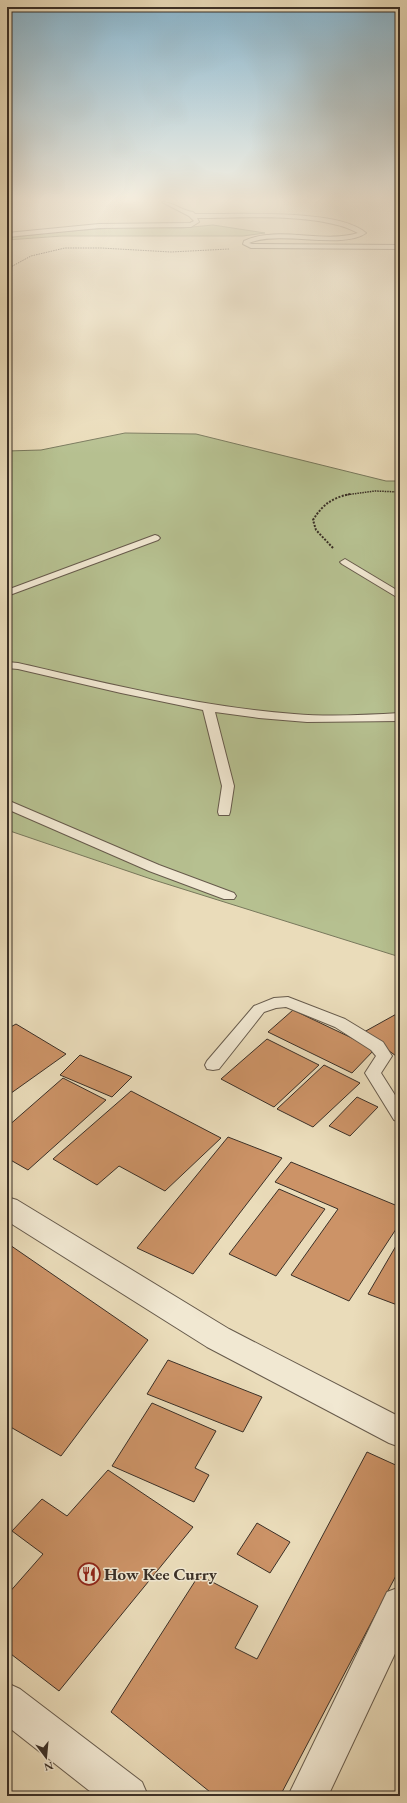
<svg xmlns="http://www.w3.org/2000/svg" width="407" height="1803" viewBox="0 0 407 1803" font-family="'EB Garamond',serif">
<rect width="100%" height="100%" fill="#eadcba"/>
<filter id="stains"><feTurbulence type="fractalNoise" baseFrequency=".005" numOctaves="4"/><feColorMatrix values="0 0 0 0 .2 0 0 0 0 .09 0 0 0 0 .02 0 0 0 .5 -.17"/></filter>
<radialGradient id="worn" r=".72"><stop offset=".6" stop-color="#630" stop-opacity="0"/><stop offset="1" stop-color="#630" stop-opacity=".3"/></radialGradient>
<g fill="#b6c090" stroke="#78785c">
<polygon points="213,225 265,233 243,236 62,236 7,240 7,238 56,232 127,227 182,228"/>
<polygon points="125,433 196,434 386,481 400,481 400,957 154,880 7,830 7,451 41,450"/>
</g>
<g fill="#cc9367" stroke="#3b3027">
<polygon points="293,1010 375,1049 352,1073 268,1032"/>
<polygon points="400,1012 400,1059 364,1032"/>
<polygon points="16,1024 66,1054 7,1096 7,1029"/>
<polygon points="267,1039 319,1065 274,1107 221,1079"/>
<polygon points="80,1055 132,1077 112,1097 60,1075"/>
<polygon points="324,1065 360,1083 313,1127 277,1109"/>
<polygon points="63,1078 106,1100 28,1170 7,1158 7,1127"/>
<polygon points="131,1091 221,1138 165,1191 119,1166 97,1185 53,1159"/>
<polygon points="357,1097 378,1107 350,1136 329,1126"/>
<polygon points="228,1137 282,1158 193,1274 137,1248"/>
<polygon points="291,1162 400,1207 400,1223 349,1301 291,1275 338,1209 275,1182"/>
<polygon points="279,1189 325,1209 276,1276 229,1254"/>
<polygon points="400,1239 400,1306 368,1294"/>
<polygon points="7,1243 148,1340 61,1456 7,1425"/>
<polygon points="168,1360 262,1397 243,1432 147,1394"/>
<polygon points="152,1403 216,1431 195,1468 209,1475 194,1502 112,1466"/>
<polygon points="367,1452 400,1467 400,1568 280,1796 215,1796 111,1712 199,1575 258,1606 235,1648 257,1659"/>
<polygon points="108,1470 193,1527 59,1691 7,1651 7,1595 43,1554 12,1531 42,1499 67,1516"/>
<polygon points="257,1523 290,1542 270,1573 237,1554"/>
</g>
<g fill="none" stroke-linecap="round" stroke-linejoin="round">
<g stroke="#675b4c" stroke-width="2">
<g id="lane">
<path d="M162,202C174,202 182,211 193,212L195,214C234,215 338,208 366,233C343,250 278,230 249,243L252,244L400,245V249L251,248L243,244L244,241C277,225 323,244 358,233C321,212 241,218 197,218L199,222L191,227L99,228L7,237V233L99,224L190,223L194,221L189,216Z"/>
<polygon points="155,535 158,536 160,538 158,540 7,596 7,590"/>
<polygon points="345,559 400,592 400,599 342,564 340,562"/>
<path d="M7,662L18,663C109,684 201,707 294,714C329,717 365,715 400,713V721L307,722L259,718L215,712L234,786L230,812L229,815H219L218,812L222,786L203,710L121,693L18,669L7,668Z"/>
<polygon points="7,800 159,865 234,893 236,896 234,899 224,899 149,871 7,809"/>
<polygon points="288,997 345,1019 383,1042 392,1056 381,1073 400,1103 400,1122 394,1120 365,1073 376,1056 371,1050 335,1027 286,1007 276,1008 264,1012 219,1069 213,1070 207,1069 205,1065 207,1061 254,1006 274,998"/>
</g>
</g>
<g stroke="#675b4c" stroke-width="2">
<g id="street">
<polygon points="7,1197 17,1200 229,1329 400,1417 400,1447 389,1443 207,1347 7,1221"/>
<polygon points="400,1587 400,1643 328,1796 288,1796 387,1592"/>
<polygon points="7,1683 20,1689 142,1782 148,1796 96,1796 7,1726"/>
</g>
</g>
<polyline stroke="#3b3027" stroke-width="1" stroke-dasharray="1.5 1" stroke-linecap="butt" points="7,269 31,256 65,248 101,248 171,252 229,249"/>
<polyline stroke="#3b3027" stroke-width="1.5" stroke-dasharray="1.5 1" stroke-linecap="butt" points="345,495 375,491 400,492"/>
<path stroke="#3b3027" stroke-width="2" stroke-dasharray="2 1.5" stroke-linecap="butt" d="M333,548L316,530L313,520C323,504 332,498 350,494"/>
<use href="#lane" fill="#f1e8d2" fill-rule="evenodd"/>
<use href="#street" fill="#f1e8d2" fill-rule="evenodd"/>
</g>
<linearGradient id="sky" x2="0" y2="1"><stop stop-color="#88b7d1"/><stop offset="0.44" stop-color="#f6efe0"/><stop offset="1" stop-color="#f6efe0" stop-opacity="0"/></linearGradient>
<rect width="407" height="454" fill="url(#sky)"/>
<defs>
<g id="restaurant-ring" transform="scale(1.15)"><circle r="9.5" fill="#f1e8d2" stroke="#8f2418" stroke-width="1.5"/><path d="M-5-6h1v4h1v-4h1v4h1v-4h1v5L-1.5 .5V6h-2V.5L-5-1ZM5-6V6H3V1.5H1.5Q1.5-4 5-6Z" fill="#8f2418"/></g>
</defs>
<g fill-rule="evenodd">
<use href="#restaurant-ring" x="89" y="1574"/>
</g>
<g text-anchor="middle" stroke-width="3" stroke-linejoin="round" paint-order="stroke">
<g font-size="17" font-weight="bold" fill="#3b3027" stroke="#f1e8d2" text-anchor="start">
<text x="104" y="1580">How Kee Curry</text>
</g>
</g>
<rect width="407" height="1803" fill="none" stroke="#eadcba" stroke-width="24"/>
<rect x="8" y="8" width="391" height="1787" fill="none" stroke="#3b3027" stroke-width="2"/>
<rect x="12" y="12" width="383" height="1779" fill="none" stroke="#3b3027"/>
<g transform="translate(46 1757) rotate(164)" stroke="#f1e8d2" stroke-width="3" paint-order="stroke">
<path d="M0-3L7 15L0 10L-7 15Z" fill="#3b3027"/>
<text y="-6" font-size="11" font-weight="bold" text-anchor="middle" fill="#3b3027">N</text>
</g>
<rect width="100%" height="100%" filter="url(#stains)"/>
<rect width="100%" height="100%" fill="url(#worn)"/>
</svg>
